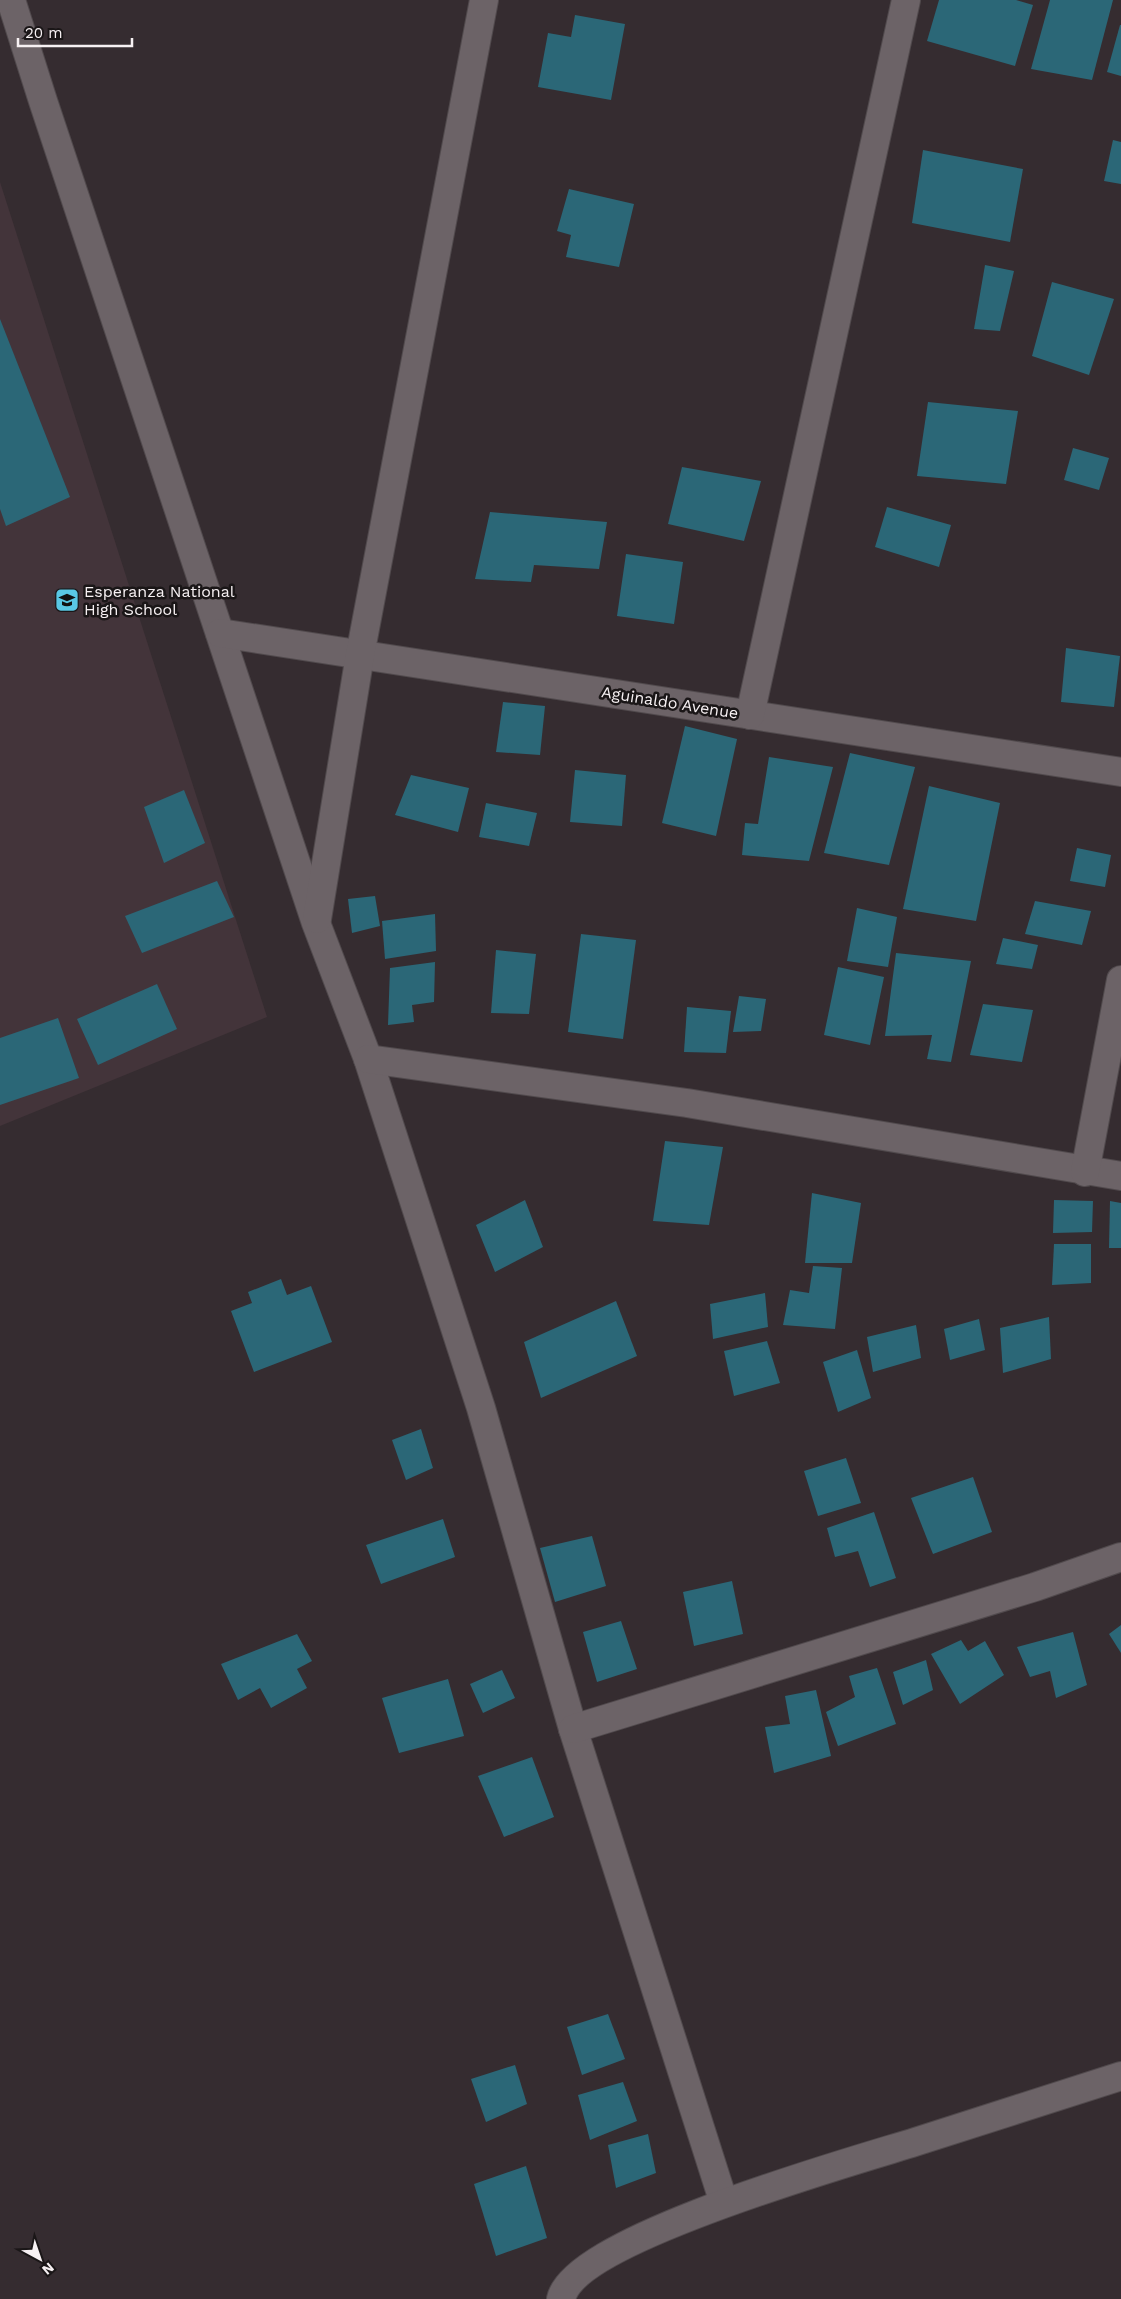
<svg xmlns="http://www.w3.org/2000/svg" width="1121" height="2299" viewBox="0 0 1121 2299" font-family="'Work Sans',sans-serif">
<rect width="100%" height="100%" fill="#352c30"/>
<polygon fill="#43343a" points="0,182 267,1017 0,1126"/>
<g fill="#2b6777">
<polygon points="939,0 1016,0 1033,5 1015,66 927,41"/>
<polygon points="1050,0 1113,0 1092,80 1031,69"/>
<polygon points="575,15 625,24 611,100 538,87 548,33 571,37"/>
<polygon points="1120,25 1121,25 1121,76 1107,72"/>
<polygon points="1113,140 1121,142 1121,184 1104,181"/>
<polygon points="923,150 1023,169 1010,242 912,223"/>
<polygon points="569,189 634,204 619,267 566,257 571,235 557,231"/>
<polygon points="985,265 1014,271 1000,331 974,329"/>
<polygon points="1052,282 1114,299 1089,375 1032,356"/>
<polygon points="0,319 70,497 6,526 0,509"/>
<polygon points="928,402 1018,411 1006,484 917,476"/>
<polygon points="1073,448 1109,458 1099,490 1064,480"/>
<polygon points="682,467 761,481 744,541 668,524"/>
<polygon points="887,507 951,525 939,567 875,547"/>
<polygon points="490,512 607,522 599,569 534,565 531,582 475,579"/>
<polygon points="626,554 683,562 674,624 617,616"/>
<polygon points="1066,648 1120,656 1114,707 1061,702"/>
<polygon points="503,702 545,706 540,755 496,752"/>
<polygon points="685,726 737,739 716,836 662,823"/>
<polygon points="850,753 915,767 889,865 824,853"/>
<polygon points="769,757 833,767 809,861 742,855 745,823 758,824"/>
<polygon points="575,770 626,775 622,826 570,822"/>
<polygon points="411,775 469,788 458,832 395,815"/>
<polygon points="929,786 1000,803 976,921 903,909"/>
<polygon points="184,790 205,843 164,863 144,807"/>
<polygon points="486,803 537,813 529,846 479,837"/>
<polygon points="1077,848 1111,855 1105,887 1070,881"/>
<polygon points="217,881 234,917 142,953 125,916"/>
<polygon points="375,896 380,926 352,933 348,899"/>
<polygon points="1035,901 1091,911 1082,945 1025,934"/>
<polygon points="857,908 897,917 888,967 847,961"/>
<polygon points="435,914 436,951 385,959 382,921"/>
<polygon points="581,934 636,940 623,1039 568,1032"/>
<polygon points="1003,938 1038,945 1032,969 996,964"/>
<polygon points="496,950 536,954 529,1014 491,1013"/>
<polygon points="896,953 971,961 951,1062 927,1059 932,1035 885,1036"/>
<polygon points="435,962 434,1002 412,1005 414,1022 388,1025 390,968"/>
<polygon points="838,967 884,977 870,1045 824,1035"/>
<polygon points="157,984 177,1029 98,1065 77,1019"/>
<polygon points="739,996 766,999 761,1031 733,1032"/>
<polygon points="983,1004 1033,1010 1022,1062 970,1055"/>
<polygon points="687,1007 731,1011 726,1053 684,1052"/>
<polygon points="58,1018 79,1078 0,1105 0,1038"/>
<polygon points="665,1141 723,1147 709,1225 653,1221"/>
<polygon points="812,1193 861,1203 852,1263 805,1263"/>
<polygon points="525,1200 543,1247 495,1272 476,1225"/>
<polygon points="1054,1200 1093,1201 1092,1232 1053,1233"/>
<polygon points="1110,1201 1121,1203 1121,1248 1109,1248"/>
<polygon points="1054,1244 1091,1244 1091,1283 1052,1285"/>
<polygon points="813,1266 842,1268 835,1329 783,1325 790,1290 809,1293"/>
<polygon points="281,1279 287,1295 311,1286 332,1342 254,1372 231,1311 252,1303 248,1292"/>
<polygon points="765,1293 768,1327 713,1339 710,1304"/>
<polygon points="616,1301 637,1356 541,1398 524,1342"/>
<polygon points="1049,1317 1051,1359 1003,1373 1000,1328"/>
<polygon points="979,1319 985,1350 950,1360 944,1329"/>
<polygon points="916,1325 921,1358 873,1372 867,1337"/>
<polygon points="767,1341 780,1383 734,1396 724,1351"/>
<polygon points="857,1350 871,1398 838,1412 823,1362"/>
<polygon points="421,1429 433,1468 406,1480 392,1440"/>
<polygon points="846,1458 861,1503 818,1516 804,1471"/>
<polygon points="973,1477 992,1532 933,1554 911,1498"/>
<polygon points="874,1512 896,1578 870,1587 858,1551 835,1557 827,1528"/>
<polygon points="443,1519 455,1557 381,1584 366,1545"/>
<polygon points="592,1536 606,1586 555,1602 540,1548"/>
<polygon points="732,1581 743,1634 694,1646 683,1592"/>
<polygon points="621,1621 637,1669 597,1682 583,1632"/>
<polygon points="1121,1625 1121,1653 1109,1634"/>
<polygon points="1073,1632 1087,1685 1056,1698 1050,1671 1030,1677 1017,1647"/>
<polygon points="297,1634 312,1661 297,1669 307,1688 271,1708 260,1688 238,1700 221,1664"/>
<polygon points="961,1640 968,1651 985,1641 1004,1675 960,1704 931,1654"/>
<polygon points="926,1660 933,1690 903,1705 893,1672"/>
<polygon points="877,1668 896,1724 838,1746 826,1712 855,1697 849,1676"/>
<polygon points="502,1670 515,1698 483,1713 470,1684"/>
<polygon points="448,1679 464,1736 399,1753 382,1698"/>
<polygon points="816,1690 831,1756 774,1773 765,1727 790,1724 785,1696"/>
<polygon points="532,1757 554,1817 504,1837 478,1776"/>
<polygon points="608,2014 625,2059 582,2075 567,2027"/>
<polygon points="515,2065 527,2104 486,2122 471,2079"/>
<polygon points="623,2082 637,2121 590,2140 578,2095"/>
<polygon points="648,2134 656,2173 616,2188 608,2145"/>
<polygon points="526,2166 547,2238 496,2256 474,2184"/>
</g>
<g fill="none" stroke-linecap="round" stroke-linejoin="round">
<g stroke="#514a4d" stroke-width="30">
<g id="minor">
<polyline points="11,0 43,101 316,923 368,1059 481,1408 573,1729 724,2203"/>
<polyline points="220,633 1121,772"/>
<polyline points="750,715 906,0"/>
<polyline points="317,919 360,655 484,0"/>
<polyline points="368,1059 687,1103 1121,1176"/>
<polyline points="1085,1172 1121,980"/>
<polyline points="573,1729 1035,1587 1121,1557"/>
<path d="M561,2299C574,2239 854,2161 915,2142C984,2120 1052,2098 1121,2076"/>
</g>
</g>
<use href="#minor" stroke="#6c6367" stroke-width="28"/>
</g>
<defs>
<g id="school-square" transform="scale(1.25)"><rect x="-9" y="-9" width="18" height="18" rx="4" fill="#59c8e5" stroke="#1a1617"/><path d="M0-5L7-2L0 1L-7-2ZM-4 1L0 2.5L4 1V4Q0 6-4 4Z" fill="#111"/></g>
</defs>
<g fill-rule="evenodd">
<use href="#school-square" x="67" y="600"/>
</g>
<g text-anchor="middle" stroke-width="5" stroke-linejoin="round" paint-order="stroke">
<g font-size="16" fill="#f7f1f3" stroke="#1a1617" text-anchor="start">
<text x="84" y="597">Esperanza National<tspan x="84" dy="18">High School</tspan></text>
</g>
<g font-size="16" fill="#f7f1f3" stroke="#1a1617">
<text transform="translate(670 702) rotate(9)" y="6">Aguinaldo Avenue</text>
</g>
</g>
<g transform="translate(40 2259) rotate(140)" stroke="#1a1617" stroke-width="4" paint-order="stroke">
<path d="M0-4L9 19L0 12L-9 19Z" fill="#f7f1f3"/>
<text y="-8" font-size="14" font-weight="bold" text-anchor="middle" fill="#f7f1f3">N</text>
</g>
<path d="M18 38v8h114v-8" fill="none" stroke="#f7f1f3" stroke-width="2.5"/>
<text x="25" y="38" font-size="15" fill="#f7f1f3" stroke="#1a1617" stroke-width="4" paint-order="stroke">20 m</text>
</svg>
